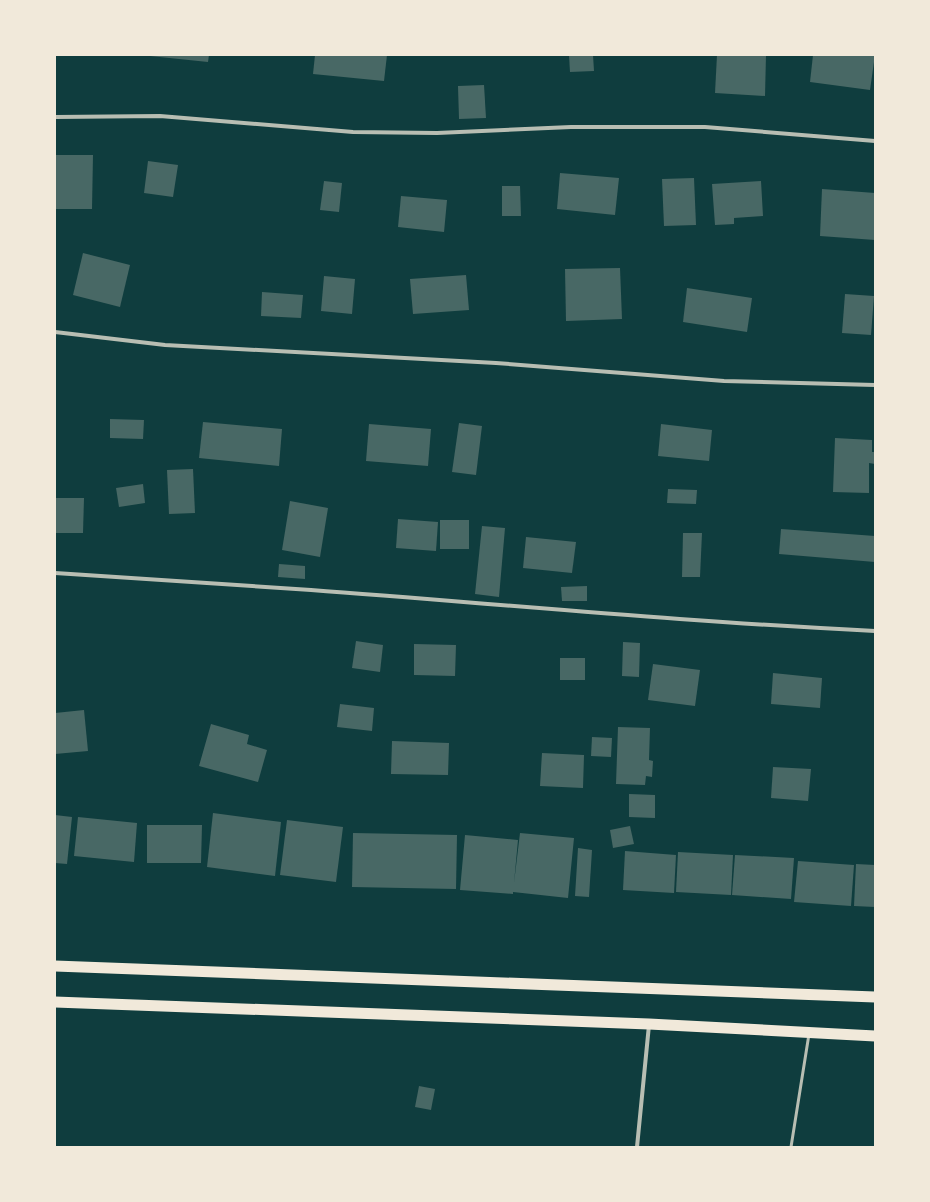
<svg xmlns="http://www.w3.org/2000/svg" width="930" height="1202" viewBox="0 0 930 1202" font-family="'Archivo Narrow',sans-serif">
<rect width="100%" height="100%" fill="#0f3d3e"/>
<g fill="#486865">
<polygon points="150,55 209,55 208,62 150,56"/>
<polygon points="315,55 387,55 384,81 313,74"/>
<polygon points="569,55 593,55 594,71 570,72"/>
<polygon points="717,55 766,55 765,96 715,93"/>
<polygon points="813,55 875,55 870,90 810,82"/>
<polygon points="484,85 486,118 459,119 458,86"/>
<polygon points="55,155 93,155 92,209 55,209"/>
<polygon points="148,161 178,165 173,197 144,193"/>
<polygon points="560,173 619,178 615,215 557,209"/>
<polygon points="694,178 696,225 664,226 662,179"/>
<polygon points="324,181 342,183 339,212 320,210"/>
<polygon points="761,181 763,216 734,218 734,224 715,225 712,184"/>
<polygon points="502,186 520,186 521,216 502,216"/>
<polygon points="822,189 875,193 875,240 820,236"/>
<polygon points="401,196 447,200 444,232 398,227"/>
<polygon points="83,253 130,265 120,307 73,295"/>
<polygon points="620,268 622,319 566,321 565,269"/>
<polygon points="466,275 469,310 413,314 410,279"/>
<polygon points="324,276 355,279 352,314 321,311"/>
<polygon points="687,288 752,298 747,332 683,322"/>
<polygon points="262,292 303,295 301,318 261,316"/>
<polygon points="845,294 874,296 871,335 842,333"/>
<polygon points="110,419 144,420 143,439 110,438"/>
<polygon points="203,422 282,429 279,466 199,458"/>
<polygon points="459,423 482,426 476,475 452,472"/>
<polygon points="369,424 431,429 428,466 366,461"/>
<polygon points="661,424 712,430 709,461 658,456"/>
<polygon points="835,438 872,440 872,452 875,452 875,464 869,463 869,493 833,492"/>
<polygon points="193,469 195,513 169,514 167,470"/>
<polygon points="143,484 145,503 119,507 116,488"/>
<polygon points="668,489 697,490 696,504 667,503"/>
<polygon points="55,498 84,498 83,533 55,533"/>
<polygon points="290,501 328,508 320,557 282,550"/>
<polygon points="398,519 438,522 436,551 396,548"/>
<rect x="440" y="520" width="29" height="29"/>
<polygon points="482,526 505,528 499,597 475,594"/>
<polygon points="781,529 875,536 875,562 779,554"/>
<polygon points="683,533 702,533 700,577 682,577"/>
<polygon points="526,537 576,542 572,573 523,568"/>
<polygon points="279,564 305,566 305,579 278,577"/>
<polygon points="587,586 587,601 562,601 561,587"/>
<polygon points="356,641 383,645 380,672 352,668"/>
<polygon points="623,642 640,643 639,677 622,676"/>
<polygon points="414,644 456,645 455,676 414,675"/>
<rect x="560" y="658" width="25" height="22"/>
<polygon points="653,664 700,670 695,706 648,700"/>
<polygon points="773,673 822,678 820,708 771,704"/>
<polygon points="340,704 374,708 372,731 337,727"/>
<polygon points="84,710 88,751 55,754 55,713"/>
<polygon points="211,724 249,735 247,744 267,750 258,782 199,766"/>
<polygon points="618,727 650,728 649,760 653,761 652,777 646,776 645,785 616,784"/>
<polygon points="592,737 612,738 611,757 591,756"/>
<polygon points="392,741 449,743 448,775 391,774"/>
<polygon points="542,753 584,755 583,788 540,786"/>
<polygon points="773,767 811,769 808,801 771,798"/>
<polygon points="629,794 655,795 655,818 629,817"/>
<polygon points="213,813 281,822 275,876 207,867"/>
<polygon points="55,815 72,817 67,864 55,863"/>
<polygon points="78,817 137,823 134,862 74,856"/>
<polygon points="287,820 343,827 336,882 280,875"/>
<polygon points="147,825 202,825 201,863 147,863"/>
<polygon points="630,826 634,844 613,848 610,830"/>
<polygon points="353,833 457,835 456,889 352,887"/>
<polygon points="520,833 574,838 568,898 513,892 513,894 460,890 465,835 518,840 514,883"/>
<polygon points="578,848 592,850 589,897 575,896"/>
<polygon points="625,851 676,855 674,893 623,890"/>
<polygon points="678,852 733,855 731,895 676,892"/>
<polygon points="735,855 794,858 791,899 732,895"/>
<polygon points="798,861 854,865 851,906 794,902"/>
<polygon points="856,864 875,865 875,907 854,906"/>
<polygon points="419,1086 435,1089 431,1110 415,1107"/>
</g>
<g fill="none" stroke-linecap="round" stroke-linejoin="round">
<polyline stroke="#b8beb3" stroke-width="3" points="791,1147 809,1034"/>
<g stroke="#b8beb3" stroke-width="4">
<polyline points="55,117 160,116 353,132 437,133 571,127 705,127 875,141"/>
<polyline points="55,332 165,345 496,363 724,381 875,385"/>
<path d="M55,573C140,579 225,584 311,590C499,604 687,622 875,631"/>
<polyline points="637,1147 649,1025"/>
</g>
<g stroke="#f1e9da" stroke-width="11">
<polyline points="55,966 875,997"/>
<polyline points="55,1002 649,1024 875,1036"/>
</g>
</g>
<rect width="930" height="1202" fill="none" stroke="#f1e9da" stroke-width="112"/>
</svg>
